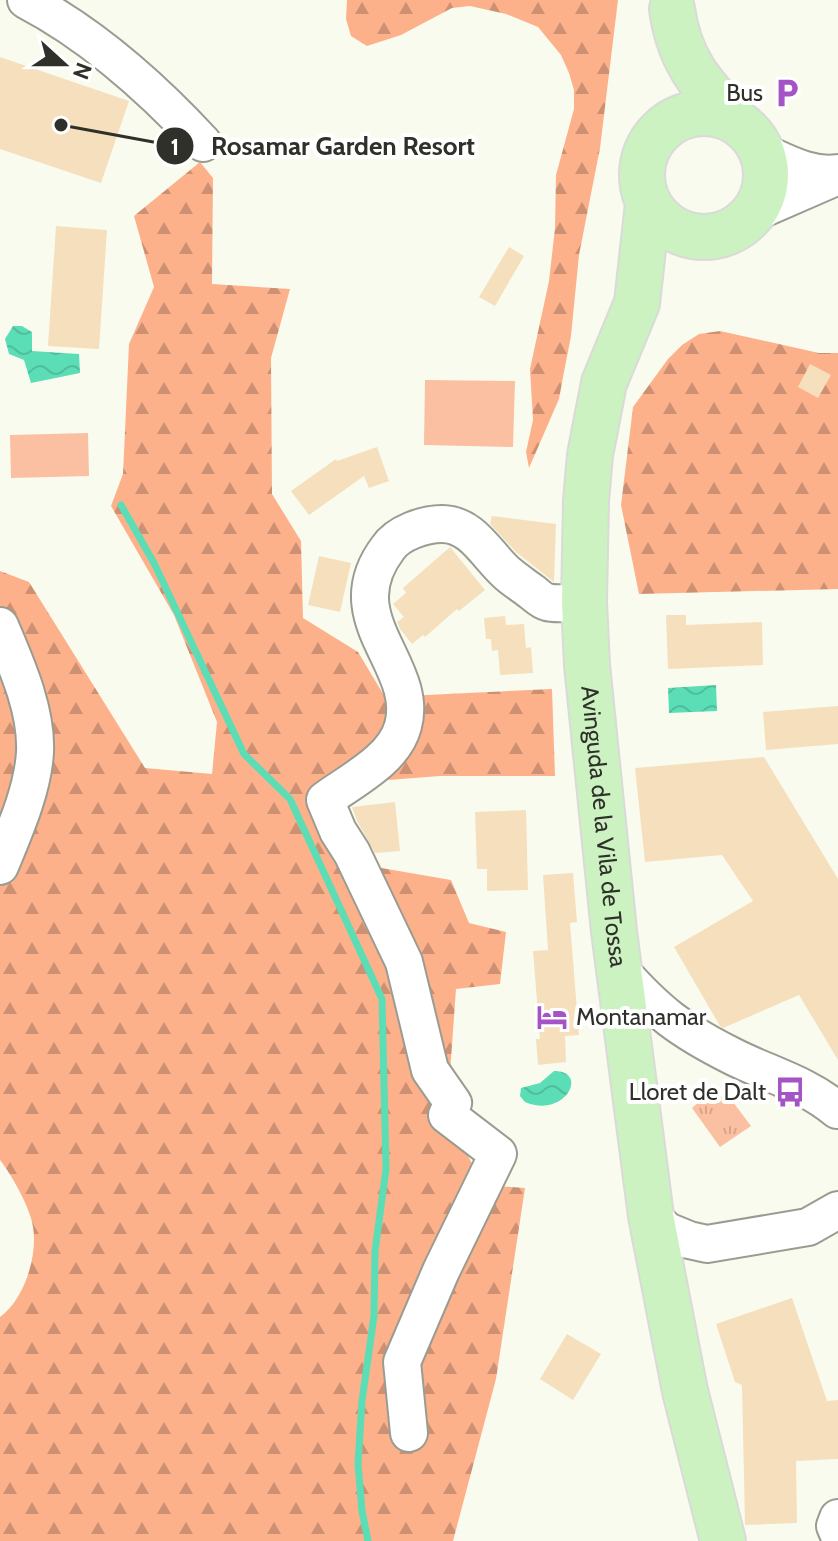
<svg xmlns="http://www.w3.org/2000/svg" width="838" height="1541" viewBox="0 0 838 1541" font-family="Cabin,sans-serif">
<defs>
<pattern id="forest-firs" width="22" height="20" patternUnits="userSpaceOnUse" patternTransform="scale(2)"><rect width="22" height="20" fill="#fdb18b"/><path d="M5 1l3.5 6h-7zM16 11l3.5 6h-7z" fill="#cd9072"/></pattern>
<pattern id="park-tufts" width="24" height="20" patternUnits="userSpaceOnUse" patternTransform="scale(2)"><rect width="24" height="20" fill="#fbbfa2"/><path d="M3 7l-1-3M5 7V3M7 7l1-3M15 17l-1-3M17 17v-4M19 17l1-3" fill="none" stroke="#d7a48c"/></pattern>
<pattern id="water-waves" width="16" height="10" patternUnits="userSpaceOnUse" patternTransform="scale(2)"><rect width="16" height="10" fill="#5bddb6"/><path d="M0 5q4-4 8 0t8 0" fill="none" stroke="#4fbe9d"/></pattern>
</defs>
<rect width="100%" height="100%" fill="#fafbef"/>
<g fill="#fbbfa2">
<polygon points="425,380 515,381 513,447 424,445"/>
<polygon points="88,433 89,476 11,478 10,435"/>
</g>
<g fill="url(#forest-firs)">
<polygon points="347,0 618,0 600,148 579,255 571,336 563,377 559,399 529,468 526,452 533,420 530,369 549,281 555,228 556,175 574,109 574,90 569,73 561,55 538,27 506,14 470,6 452,8 401,35 367,46 351,36 346,19"/>
<path d="M200,162L213,178L212,284L290,289L271,358L272,494L301,541L303,618L358,652L385,697L552,689L555,776H440L362,782L339,802L364,865L451,880L469,923L506,932L500,984L456,989L447,1115L483,1185L525,1188L496,1379L453,1541H0V1317C24,1300 38,1256 33,1227C31,1209 11,1174 0,1160V571L29,582L145,768L212,774L217,722L174,615L111,506L123,474L129,344L154,287L134,216Z"/>
<polygon points="720,331 819,353 838,353 838,589 639,594 621,505 633,407 668,359 682,345 699,334"/>
</g>
<polygon fill="url(#park-tufts)" points="708,1094 730,1098 751,1126 720,1147 692,1108"/>
<g fill="url(#water-waves)">
<polygon points="13,326 22,326 32,332 32,351 79,354 80,373 31,383 24,360 9,354 5,339"/>
<polygon points="716,685 717,711 669,713 668,688"/>
<path d="M554,1071C590,1071 565,1119 525,1102L520,1096L521,1088L540,1083Z"/>
</g>
<g fill="none" stroke-linecap="round" stroke-linejoin="round">
<polyline stroke="#5bddb6" stroke-width="7" points="121,505 154,563 244,754 290,799 382,999 386,1169 375,1251 374,1316 362,1401 358,1464 362,1511 368,1541"/>
</g>
<g fill="#f6dfbd">
<polygon points="0,57 129,101 101,183 0,149"/>
<polygon points="56,226 107,230 99,349 48,346"/>
<polygon points="509,247 524,256 495,306 479,297"/>
<polygon points="810,364 831,375 818,398 798,387"/>
<polygon points="377,447 389,481 369,488 364,476 309,515 291,491 336,459 337,461"/>
<polygon points="492,516 556,524 554,582 516,552 490,524"/>
<polygon points="450,547 485,590 459,611 457,609 425,637 423,635 412,644 400,629 397,622 404,617 393,604 406,593 403,588"/>
<polygon points="319,556 351,563 340,612 308,605"/>
<polygon points="666,615 686,615 686,625 762,622 763,665 668,669"/>
<polygon points="505,616 506,625 524,624 526,648 531,647 533,673 500,675 498,650 492,651 491,639 486,639 484,618"/>
<polygon points="838,706 838,744 766,750 763,712"/>
<polygon points="764,757 838,879 838,1060 799,995 723,1028 720,1026 674,947 753,901 722,855 645,862 635,768"/>
<polygon points="395,802 400,851 375,853 357,821 352,807"/>
<polygon points="526,810 528,890 487,891 487,869 477,869 475,812"/>
<polygon points="573,873 577,922 570,923 579,1035 565,1036 566,1062 538,1065 536,1039 540,1039 533,951 548,950 543,875"/>
<polygon points="792,1298 827,1401 838,1400 838,1459 796,1461 797,1523 745,1525 742,1385 735,1382 716,1324"/>
<polygon points="567,1334 601,1354 573,1400 540,1379"/>
</g>
<g fill="none" stroke-linecap="round" stroke-linejoin="round">
<g stroke="#9b9c91" stroke-width="40">
<g id="minor">
<path d="M26,0C93,35 152,88 203,143"/>
<path d="M762,152C787,163 811,177 838,173"/>
<polyline points="753,213 838,176"/>
<path d="M0,626C16,664 37,710 35,752C33,790 14,832 0,866"/>
<path d="M619,969C657,1012 680,1030 732,1056C767,1074 807,1084 837,1110"/>
<polyline points="651,1216 667,1231 689,1240 707,1244 808,1227 838,1210"/>
<path d="M409,1433L402,1362L441,1271L498,1154L447,1115L453,1103L430,1070L404,962L352,853L338,831L325,800C352,780 394,760 403,726C420,664 334,619 388,548C398,533 424,524 442,524C473,524 487,556 508,574C515,580 524,586 532,592C536,595 542,601 547,602C557,605 573,602 584,602"/>
<polyline points="838,1518 835,1526 838,1533"/>
</g>
</g>
<g stroke="#dadad9" stroke-width="48">
<g id="major">
<path d="M672,9C679,60 701,85 736,121"/>
<circle cx="704" cy="175" r="62"/>
<path id="s1" d="M648,204L637,303L604,383L590,455L586,501L584,602L587,665L614,931L651,1216L685,1391L723,1541"/>
</g>
</g>
<use href="#minor" stroke="#fff" stroke-width="36"/>
<use href="#major" stroke="#ccf2c2" stroke-width="44"/>
</g>
<defs>
<g id="parking-bare" transform="scale(2.4)"><path d="M-3.5-5.5H1a3.5 3.5 0 0 1 0 7H-1V5.5H-3.5ZM-1-3.4V-.6H.8a1.4 1.4 0 0 0 0-2.8Z" fill="#a454c5" stroke="#fff" stroke-width="2.5" paint-order="stroke"/></g>
<g id="hotel-bare" transform="scale(2.4)"><path d="M-6-4.5h1.5V1H6V5H4.5V3h-9V5H-6ZM-4 0a1.8 1.8 0 1 1 3.6 0ZM.5 0V-2.5h3Q6-2.5 6 0Z" fill="#a454c5" stroke="#fff" stroke-width="2.5" paint-order="stroke"/></g>
<g id="bus-bare" transform="scale(2.4)"><path d="M-5-6H5V4H4V6H2V4H-2V6H-4V4H-5ZM-3.5-4V0h7V-4ZM-3.5 1.2v1.5H-2V1.2ZM2 1.2v1.5H3.5V1.2Z" fill="#a454c5" stroke="#fff" stroke-width="2.5" paint-order="stroke"/></g>
</defs>
<g fill-rule="evenodd">
<use href="#parking-bare" x="787" y="93"/>
<use href="#hotel-bare" x="552" y="1017"/>
<use href="#bus-bare" x="790" y="1092"/>
</g>
<g text-anchor="middle" stroke-width="8" stroke-linejoin="round" paint-order="stroke">
<g font-size="24" fill="#30302b" stroke="#fff" text-anchor="end">
<text x="763" y="101">Bus</text>
<text x="576" y="1025" text-anchor="start">Montanamar</text>
<text x="766" y="1100">Lloret de Dalt</text>
</g>
<g font-size="24" fill="#30302b" stroke="#fff">
<text dy="8" stroke="none"><textPath href="#s1" startOffset="632">Avinguda de la Vila de Tossa</textPath></text>
</g>
</g>
<path fill="none" stroke="#30302b" stroke-width="3" d="M61 125L175 146"/>
<g fill="#30302b" stroke="#fff" stroke-width="3">
<circle cx="61" cy="125" r="8"/>
<circle cx="175" cy="146" r="20"/>
</g>
<g font-size="24" text-anchor="middle" font-weight="bold" fill="#fff">
<text x="175" y="155">1</text>
</g>
<g font-size="26" text-anchor="middle" font-weight="bold" fill="#30302b" stroke="#fff" stroke-width="8" stroke-linejoin="round" paint-order="stroke">
<text x="343" y="155">Rosamar Garden Resort</text>
</g>
<g transform="translate(64 64) rotate(111)" stroke="#ffffff" stroke-width="6" paint-order="stroke">
<path d="M0-6L14 30L0 20L-14 30Z" fill="#30302b"/>
<text y="-12" font-size="22" font-weight="bold" text-anchor="middle" fill="#30302b">N</text>
</g>
</svg>
